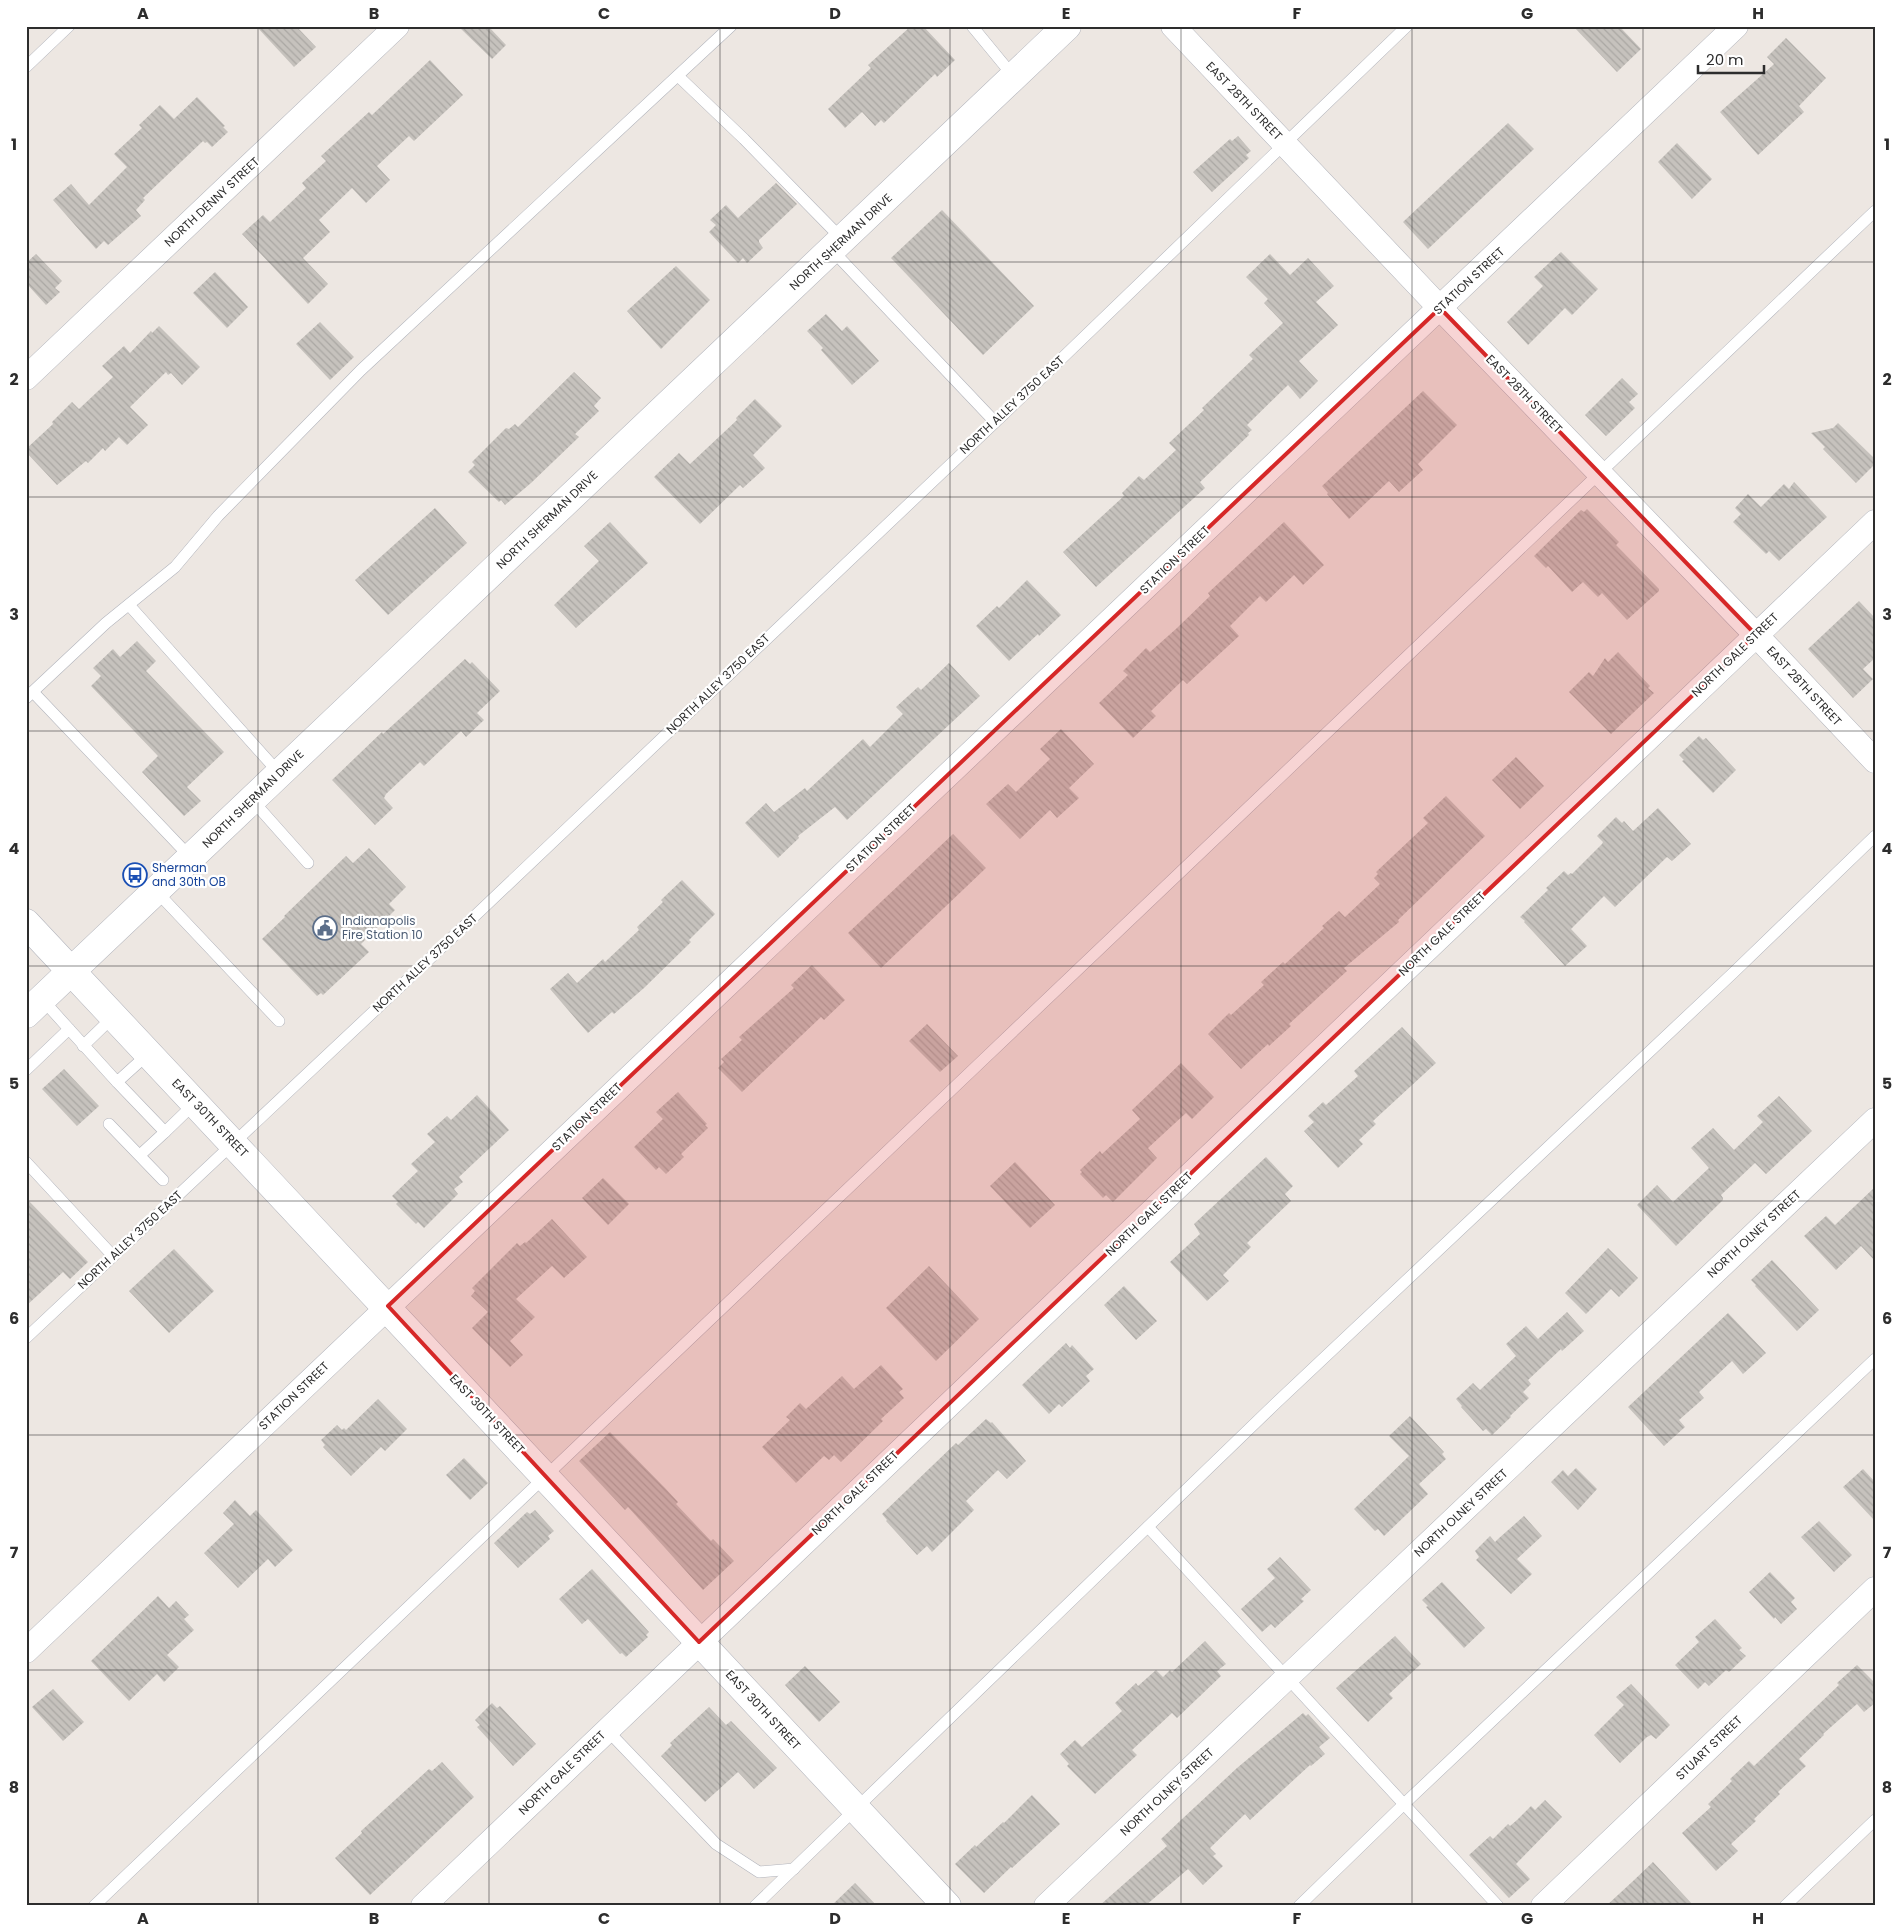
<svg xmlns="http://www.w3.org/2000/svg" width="1901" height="1932" viewBox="0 0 1901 1932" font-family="Poppins,sans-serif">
<defs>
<pattern id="building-back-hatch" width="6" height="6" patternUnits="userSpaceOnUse" patternTransform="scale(1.25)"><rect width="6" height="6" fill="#c6c2bd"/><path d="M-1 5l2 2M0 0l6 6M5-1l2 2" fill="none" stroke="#aaa7a3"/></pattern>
</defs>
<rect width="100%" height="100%" fill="#ede7e2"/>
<g fill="url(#building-back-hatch)">
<polygon points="256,26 296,26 316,47 294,67"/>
<polygon points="458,26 488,26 506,45 492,59"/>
<polygon points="911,26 923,26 955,60 937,77 935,74 884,123 881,120 875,126 862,112 845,128 828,109 871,68 868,65"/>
<polygon points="1573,26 1619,26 1641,49 1617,72"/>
<polygon points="1786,38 1826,78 1799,106 1804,112 1758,155 1720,112 1772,66 1774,64 1767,57"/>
<polygon points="430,60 463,95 414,141 409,136 377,166 390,180 366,203 352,188 319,220 330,232 303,258 328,284 308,304 242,234 263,215 270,222 306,188 302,183 326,161 321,156 369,112 372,115"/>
<polygon points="197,97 225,126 223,127 228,132 212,147 207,142 205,143 203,141 143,198 145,200 136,210 141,216 108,245 104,241 96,249 53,200 71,184 89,205 127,167 114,154 142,128 139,125 160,105 174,119"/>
<polygon points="1508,123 1534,149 1428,249 1403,222"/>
<polygon points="1238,136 1251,151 1246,155 1249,158 1212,192 1193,172 1230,139 1232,141"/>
<polygon points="1677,143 1712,179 1692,199 1658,162"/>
<polygon points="776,183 797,204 759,240 759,242 763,248 747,263 743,258 738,263 709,232 716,225 710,220 726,205 738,218"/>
<polygon points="942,210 1034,306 983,355 891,258"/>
<polygon points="1561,252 1598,289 1572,315 1565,308 1528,345 1507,322 1543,286 1534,277"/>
<polygon points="36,254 62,281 55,288 60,292 46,305 26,283 26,263"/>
<polygon points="1270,254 1290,275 1308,258 1334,286 1316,302 1338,325 1299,361 1318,381 1300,399 1288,385 1247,425 1252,430 1248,433 1249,435 1200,482 1205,488 1096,587 1063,552 1124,496 1122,493 1139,476 1144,480 1176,450 1169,443 1204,410 1202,408 1253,359 1249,355 1283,323 1264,303 1268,299 1246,277"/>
<polygon points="676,266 710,300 661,349 627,311"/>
<polygon points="215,272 248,307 227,328 193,293"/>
<polygon points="826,314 842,331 847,326 879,361 852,385 821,350 823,348 807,331"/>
<polygon points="320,322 354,357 330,380 296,344"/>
<polygon points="159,326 200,367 182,385 171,373 168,375 166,372 130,407 148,425 127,445 119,437 105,451 103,448 88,463 86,461 57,485 26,452 26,449 53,424 52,422 72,402 79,409 113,377 102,366 124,346 130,353 151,331 152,333"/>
<polygon points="574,372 601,398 594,406 599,411 575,434 579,437 531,483 505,505 501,500 499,502 468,472 475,465 472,462 506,428 509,429 515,424 518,427"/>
<polygon points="1622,378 1638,394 1629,402 1635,408 1606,436 1585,415"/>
<polygon points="1423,391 1457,425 1418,464 1423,470 1399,492 1389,481 1349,519 1327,494 1328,493 1322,486"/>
<polygon points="755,399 782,426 753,455 765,468 743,488 740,485 700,524 654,477 679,453 690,464 737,420 736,418"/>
<polygon points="1838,423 1875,459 1875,464 1856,483 1823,449 1825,447 1811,433 1833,428"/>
<polygon points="1794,482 1827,517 1779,561 1769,551 1766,554 1733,522 1741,514 1735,508 1748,494 1761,507 1784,484 1789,489"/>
<polygon points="435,508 467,543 388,615 355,580"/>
<polygon points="1587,509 1619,542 1616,545 1659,589 1659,591 1627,620 1602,593 1598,597 1583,582 1572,592 1548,566 1546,568 1534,556 1581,510 1584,512"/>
<polygon points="610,522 648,563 576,628 554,605 599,561 584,546"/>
<polygon points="1284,522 1324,565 1303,585 1294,575 1266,602 1260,596 1230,626 1239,636 1187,684 1183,680 1151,711 1156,716 1133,738 1099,703 1128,675 1123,671 1146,648 1150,652 1177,628 1210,596 1208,593"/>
<polygon points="1027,580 1061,615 1039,636 1038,634 1009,661 976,626 997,606 999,608"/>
<polygon points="1859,601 1875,618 1875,658 1863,669 1873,679 1853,698 1808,649"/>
<polygon points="137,641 156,661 146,671 224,752 187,787 201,801 184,816 142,772 158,756 91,686 101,676 93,668 113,649 120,657"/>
<polygon points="1618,652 1650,686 1648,688 1654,693 1611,734 1569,692 1589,672 1593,676 1605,658 1608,662"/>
<polygon points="465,659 470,664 472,662 500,691 477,713 484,720 466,737 461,731 424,766 420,762 386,794 384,798 393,808 375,825 332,780 382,732 383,734"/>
<polygon points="949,663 980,696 847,820 835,807 798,836 799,838 778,858 745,823 766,803 774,812 805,788 807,791 863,739 870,747 903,714 896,707 918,687 921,690"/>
<polygon points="1061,729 1094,764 1069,788 1079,798 1057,818 1050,810 1020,839 986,804 1008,784 1016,792 1050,759 1040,749"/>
<polygon points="1699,736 1703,740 1706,738 1736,770 1713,793 1682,761 1684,760 1679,755"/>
<polygon points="1516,757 1544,786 1520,809 1492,780"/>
<polygon points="1446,796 1485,836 1398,920 1399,922 1344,968 1347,971 1289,1024 1291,1026 1269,1046 1268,1044 1241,1069 1208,1034 1229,1013 1231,1015 1264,985 1261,982 1283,962 1285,964 1324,928 1322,926 1339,911 1345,917 1380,884 1374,878 1378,874 1376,872 1428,823 1423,818"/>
<polygon points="1658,808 1691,844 1672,861 1667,857 1615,907 1604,896 1571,929 1587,946 1565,966 1524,922 1525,921 1520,917 1548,890 1546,888 1564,871 1568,875 1571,873 1572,874 1602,844 1603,842 1597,836 1616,817 1622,823 1624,821 1633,831"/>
<polygon points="953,834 986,868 881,968 848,933"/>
<polygon points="369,848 406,887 389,904 395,910 361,944 369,952 323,995 321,993 317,996 262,939 285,917 284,916 346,856 353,863"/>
<polygon points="682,880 715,914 689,940 691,942 644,988 614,1014 612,1012 588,1033 550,989 568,973 577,983 603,959 605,962 639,930 637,927 663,902 661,900"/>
<polygon points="812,965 845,1000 824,1020 821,1017 742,1092 718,1068 724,1062 721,1059 742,1040 739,1037 794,988 791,985"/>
<polygon points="927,1024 958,1056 940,1072 909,1041"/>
<polygon points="1402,1027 1436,1063 1373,1121 1376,1124 1359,1140 1363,1144 1338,1168 1304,1131 1314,1122 1308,1116 1323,1102 1326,1105 1358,1076 1354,1071"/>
<polygon points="1181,1063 1214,1097 1192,1119 1186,1113 1148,1148 1157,1158 1113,1202 1106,1195 1103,1198 1080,1174 1082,1172 1080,1170 1100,1151 1102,1154 1140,1119 1132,1110"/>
<polygon points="64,1069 99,1106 77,1126 42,1089"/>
<polygon points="678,1092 707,1124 705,1125 708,1128 681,1154 684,1157 666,1174 659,1167 656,1170 634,1147 663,1119 656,1112"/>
<polygon points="477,1095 509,1130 459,1177 463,1182 454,1189 458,1194 424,1228 418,1222 416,1224 396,1204 398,1202 392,1196 418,1171 411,1164 435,1142 427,1134 447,1116 451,1120"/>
<polygon points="1779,1096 1812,1131 1766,1174 1755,1163 1721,1195 1723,1198 1723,1200 1676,1246 1637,1205 1657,1185 1673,1202 1709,1168 1691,1148 1713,1128 1734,1150 1763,1122 1757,1116"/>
<polygon points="1266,1157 1293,1186 1285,1194 1291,1201 1247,1243 1251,1247 1223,1275 1229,1281 1207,1301 1170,1262 1200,1234 1194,1224"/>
<polygon points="1015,1162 1055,1205 1030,1228 990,1186"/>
<polygon points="603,1178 629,1204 608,1225 582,1198"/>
<polygon points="1875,1187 1875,1261 1861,1246 1836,1270 1804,1236 1826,1216 1835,1225"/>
<polygon points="26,1198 88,1262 70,1279 63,1272 26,1306"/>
<polygon points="552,1219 587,1257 564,1278 552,1266 516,1299 535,1317 510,1341 523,1355 510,1367 472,1328 488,1312 471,1296 475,1291 472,1288 517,1243 520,1246 525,1242 526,1243"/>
<polygon points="1608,1248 1638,1278 1619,1297 1611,1289 1586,1314 1565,1293"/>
<polygon points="174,1249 214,1291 169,1333 129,1291"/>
<polygon points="1772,1260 1819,1310 1797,1331 1755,1286 1756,1285 1751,1280"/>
<polygon points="929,1266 979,1319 936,1361 886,1308"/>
<polygon points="1124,1286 1157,1321 1136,1340 1104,1305"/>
<polygon points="1567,1312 1584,1331 1562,1351 1561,1349 1528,1380 1531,1384 1523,1392 1529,1398 1510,1416 1511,1417 1492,1435 1486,1429 1483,1431 1461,1407 1462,1406 1456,1399 1473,1383 1480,1390 1516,1356 1506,1344 1526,1326 1538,1339"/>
<polygon points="1728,1313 1766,1353 1743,1374 1732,1361 1699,1392 1704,1398 1679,1420 1685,1427 1664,1446 1628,1407"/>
<polygon points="1066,1343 1070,1348 1072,1345 1094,1369 1086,1376 1090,1381 1062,1407 1059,1404 1049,1414 1022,1385"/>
<polygon points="881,1365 903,1389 899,1392 904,1398 881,1419 883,1421 841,1462 834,1455 829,1460 824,1456 796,1483 762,1447 790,1420 786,1417 800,1403 806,1409 842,1376 854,1389"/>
<polygon points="378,1399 407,1429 385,1451 381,1447 351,1476 323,1447 325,1445 321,1440 337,1425 342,1430 344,1428 346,1430"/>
<polygon points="1410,1416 1444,1452 1442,1454 1446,1459 1419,1484 1428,1494 1384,1536 1378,1529 1375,1531 1354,1509 1409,1456 1389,1436"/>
<polygon points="986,1419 991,1423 992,1422 1026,1461 1007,1479 998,1470 966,1501 974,1510 932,1552 927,1546 917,1555 886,1521 887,1520 882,1514 956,1443 958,1445"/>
<polygon points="610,1432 665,1488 678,1502 676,1504 711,1541 713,1539 734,1561 703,1590 628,1507 625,1510 579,1461"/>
<polygon points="464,1458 488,1483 470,1500 446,1475"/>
<polygon points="1576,1468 1597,1489 1578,1510 1551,1482 1563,1470 1568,1476"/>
<polygon points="1863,1469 1875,1482 1875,1521 1843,1487"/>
<polygon points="235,1500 250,1516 256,1510 293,1550 275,1567 268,1559 238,1588 204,1553 234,1524 223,1513"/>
<polygon points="535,1510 554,1531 548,1536 550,1539 518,1568 494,1543 527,1512 530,1514"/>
<polygon points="1524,1516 1542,1536 1517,1559 1532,1574 1511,1594 1476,1560 1479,1557 1475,1551 1490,1536 1495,1542 1498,1539"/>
<polygon points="1819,1521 1852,1555 1834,1572 1801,1537"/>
<polygon points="1280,1557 1311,1590 1301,1599 1304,1601 1275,1628 1271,1624 1262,1632 1241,1609 1275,1578 1267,1569"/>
<polygon points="592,1569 649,1632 646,1635 648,1637 626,1657 622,1653 620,1654 588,1619 582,1624 559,1599"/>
<polygon points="1770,1572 1795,1598 1791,1602 1797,1609 1781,1624 1775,1617 1774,1619 1749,1592"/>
<polygon points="1442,1582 1485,1628 1464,1648 1426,1607 1428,1606 1422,1600"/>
<polygon points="158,1596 169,1608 176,1601 189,1615 184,1619 194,1630 167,1655 179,1667 164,1682 157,1674 129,1701 91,1661"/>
<polygon points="1715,1619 1742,1648 1739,1650 1746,1656 1729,1672 1726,1670 1709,1686 1705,1682 1698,1689 1675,1665 1699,1642 1695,1637"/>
<polygon points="1395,1636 1421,1664 1389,1694 1393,1698 1368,1722 1336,1688"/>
<polygon points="1205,1641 1226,1664 1217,1671 1221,1676 1177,1718 1172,1713 1132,1750 1137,1755 1095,1794 1067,1766 1069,1764 1060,1754 1075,1740 1082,1747 1122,1711 1115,1703 1136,1683 1138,1686 1156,1670 1163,1677 1170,1670 1172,1672"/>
<polygon points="1857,1665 1875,1683 1875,1703 1864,1712 1857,1704 1823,1734 1824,1735 1799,1759 1806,1766 1778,1792 1780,1794 1754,1819 1756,1821 1731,1844 1738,1851 1716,1871 1682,1833 1711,1807 1708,1804 1732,1781 1730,1779 1749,1761 1754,1766 1839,1685 1837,1683"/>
<polygon points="805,1666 840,1702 819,1722 785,1685"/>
<polygon points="1631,1684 1670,1725 1656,1739 1651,1735 1647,1737 1620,1763 1594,1735 1624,1705 1616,1697"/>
<polygon points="53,1689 84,1722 63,1741 32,1707"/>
<polygon points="492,1703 497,1708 500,1706 536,1744 513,1766 477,1727 480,1725 475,1720"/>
<polygon points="709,1707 726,1725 731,1721 777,1768 754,1789 738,1772 705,1802 661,1756 672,1745 670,1743"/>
<polygon points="1303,1713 1306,1716 1308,1714 1330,1738 1319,1747 1325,1754 1311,1766 1310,1765 1250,1820 1245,1814 1210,1848 1216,1854 1213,1856 1223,1866 1203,1885 1188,1869 1145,1906 1099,1906 1167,1846 1161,1839 1181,1820 1237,1768"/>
<polygon points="442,1762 474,1797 370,1895 335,1858 362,1833 361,1831 429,1769 432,1771"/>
<polygon points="1032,1795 1060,1824 1012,1868 1011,1867 984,1893 955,1864 975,1845 976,1847 1003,1822 1004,1823"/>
<polygon points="1545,1800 1562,1817 1516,1864 1530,1879 1509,1898 1469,1855 1490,1836 1493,1839 1508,1824 1510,1826 1517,1820 1531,1806 1535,1810"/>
<polygon points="1653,1862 1694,1906 1606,1906 1632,1882"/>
<polygon points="855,1883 877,1906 831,1906"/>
</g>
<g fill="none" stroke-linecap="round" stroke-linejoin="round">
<g stroke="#b2b4bc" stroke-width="12">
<g id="lane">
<polyline points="972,26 1014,77"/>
<polyline points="26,67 69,26"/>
<polyline points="678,76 744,139 843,240"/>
<polyline points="832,250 995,422"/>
<polyline points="129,605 280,774"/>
<polyline points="33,692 191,858"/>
<polyline points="26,698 106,623 175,567 218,516 361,370 731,26"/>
<polyline points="252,800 308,863"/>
<polyline points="156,891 279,1021"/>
<polyline points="42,999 69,1029"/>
<polyline points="83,1046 114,1016"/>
<polyline points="26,1070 69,1029 117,1082 148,1054"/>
<polyline points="117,1082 165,1132 195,1103"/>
<polyline points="109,1124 163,1180"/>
<polyline points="140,1155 165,1132"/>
<polyline points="26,1162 113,1256"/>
<polyline points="26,1338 421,967 1029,390 1407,26"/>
<polyline points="1148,1527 1498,1906"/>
<polyline points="607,1730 716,1844 759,1872 794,1869"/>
<path d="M94,1906C685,1338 1284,779 1875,211"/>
<polyline points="755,1906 1275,1404 1733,973 1875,836"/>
<polyline points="1299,1906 1404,1804 1875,1359"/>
<polyline points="1785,1906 1875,1820"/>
</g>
</g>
<g stroke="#b2b4bc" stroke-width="25">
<g id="street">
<polyline points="1173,26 1440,308 1756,635 1875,761"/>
<polyline points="26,378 397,26"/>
<polyline points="26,1651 1736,26"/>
<polyline points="423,1906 1875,522"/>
<polyline points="1046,1906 1875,1120"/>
<polyline points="1543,1906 1875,1589"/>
</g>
</g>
<g stroke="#b2b4bc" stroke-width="29">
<g id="secondary">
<polyline points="26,923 947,1906"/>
<polyline points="26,1014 1067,26"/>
</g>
</g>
<use href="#lane" stroke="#fff" stroke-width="11"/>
<use href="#street" stroke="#fff" stroke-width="24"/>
<use href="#secondary" stroke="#fff" stroke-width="28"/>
</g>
<path fill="#d62828" fill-opacity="0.2" stroke="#d62828" stroke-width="4" stroke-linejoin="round" d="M1440,308L1756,635L699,1642L388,1306Z"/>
<path fill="none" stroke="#2d2d2d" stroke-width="1" stroke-opacity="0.55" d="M258,26V1906M489,26V1906M720,26V1906M950,26V1906M1181,26V1906M1412,26V1906M1643,26V1906M26,262H1875M26,497H1875M26,731H1875M26,966H1875M26,1201H1875M26,1435H1875M26,1670H1875"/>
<defs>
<g id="bus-ring" transform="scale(1.25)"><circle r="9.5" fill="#fff" stroke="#1a4fb4" stroke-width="1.5"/><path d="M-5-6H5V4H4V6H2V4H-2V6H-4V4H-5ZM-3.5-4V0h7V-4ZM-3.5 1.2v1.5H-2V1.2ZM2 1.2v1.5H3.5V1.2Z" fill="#1a4fb4"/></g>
<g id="civic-ring" transform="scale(1.25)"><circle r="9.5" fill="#fff" stroke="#5c6f8a" stroke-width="1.5"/><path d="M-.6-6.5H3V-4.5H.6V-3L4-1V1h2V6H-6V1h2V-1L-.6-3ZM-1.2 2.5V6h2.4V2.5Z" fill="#5c6f8a"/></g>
</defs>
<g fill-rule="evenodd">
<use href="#bus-ring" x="135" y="875"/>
<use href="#civic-ring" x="325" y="928"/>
</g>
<g text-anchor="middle" stroke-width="4.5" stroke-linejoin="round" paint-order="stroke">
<g font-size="12" fill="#2d2d2d" stroke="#fff">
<text transform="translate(1244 101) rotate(46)" y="4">EAST 28TH STREET</text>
<text transform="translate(212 202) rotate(-43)" y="4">NORTH DENNY STREET</text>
<text transform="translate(841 242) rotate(-43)" y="4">NORTH SHERMAN DRIVE</text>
<text transform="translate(1469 281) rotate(-43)" y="4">STATION STREET</text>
<text transform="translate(1524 394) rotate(46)" y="4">EAST 28TH STREET</text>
<text transform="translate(1012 405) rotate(-43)" y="4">NORTH ALLEY 3750 EAST</text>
<text transform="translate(547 520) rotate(-44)" y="4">NORTH SHERMAN DRIVE</text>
<text transform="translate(1175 560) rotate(-44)" y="4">STATION STREET</text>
<text transform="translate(1735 655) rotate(-44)" y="4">NORTH GALE STREET</text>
<text transform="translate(718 684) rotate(-44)" y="4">NORTH ALLEY 3750 EAST</text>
<text transform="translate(1804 686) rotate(47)" y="4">EAST 28TH STREET</text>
<text transform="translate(253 799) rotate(-44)" y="4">NORTH SHERMAN DRIVE</text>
<text transform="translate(881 838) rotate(-44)" y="4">STATION STREET</text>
<text transform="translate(1442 934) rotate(-44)" y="4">NORTH GALE STREET</text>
<text transform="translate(425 963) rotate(-43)" y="4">NORTH ALLEY 3750 EAST</text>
<text transform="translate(587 1117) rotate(-44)" y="4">STATION STREET</text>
<text transform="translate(210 1118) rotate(46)" y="4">EAST 30TH STREET</text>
<text transform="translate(1149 1214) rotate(-44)" y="4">NORTH GALE STREET</text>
<text transform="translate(1754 1234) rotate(-43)" y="4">NORTH OLNEY STREET</text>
<text transform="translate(130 1240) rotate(-43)" y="4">NORTH ALLEY 3750 EAST</text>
<text transform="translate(294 1396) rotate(-44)" y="4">STATION STREET</text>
<text transform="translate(487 1414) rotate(47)" y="4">EAST 30TH STREET</text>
<text transform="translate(855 1493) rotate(-44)" y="4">NORTH GALE STREET</text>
<text transform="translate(1461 1513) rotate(-43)" y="4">NORTH OLNEY STREET</text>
<text transform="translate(763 1710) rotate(47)" y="4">EAST 30TH STREET</text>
<text transform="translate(1709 1748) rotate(-44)" y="4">STUART STREET</text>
<text transform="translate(562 1773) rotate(-44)" y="4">NORTH GALE STREET</text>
<text transform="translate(1167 1792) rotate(-43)" y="4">NORTH OLNEY STREET</text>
</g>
<g font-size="12" fill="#164399" stroke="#fff" text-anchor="start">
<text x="152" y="872">Sherman<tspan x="152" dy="14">and 30th OB</tspan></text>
</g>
<g font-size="12" fill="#4e5e75" stroke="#fff" text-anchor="start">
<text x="342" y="925">Indianapolis<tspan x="342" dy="14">Fire Station 10</tspan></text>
</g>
</g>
<rect width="1901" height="1932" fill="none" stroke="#ffffff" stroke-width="55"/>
<path d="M1698 65v8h66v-8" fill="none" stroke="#2d2d2d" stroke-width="2.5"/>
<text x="1706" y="65" font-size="15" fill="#2d2d2d" stroke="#ffffff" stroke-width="4" paint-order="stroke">20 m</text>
<rect x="28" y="28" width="1846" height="1876" fill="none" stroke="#2d2d2d" stroke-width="2"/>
<g font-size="16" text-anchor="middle" font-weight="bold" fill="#2d2d2d">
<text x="143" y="19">A</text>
<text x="374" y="19">B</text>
<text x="604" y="19">C</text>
<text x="835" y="19">D</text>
<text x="1066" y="19">E</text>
<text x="1297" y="19">F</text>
<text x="1527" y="19">G</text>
<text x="1758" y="19">H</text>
<text x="14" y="150">1</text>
<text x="1887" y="150">1</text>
<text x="14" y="385">2</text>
<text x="1887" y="385">2</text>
<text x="14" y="620">3</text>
<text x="1887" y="620">3</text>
<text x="14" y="854">4</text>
<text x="1887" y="854">4</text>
<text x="14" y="1089">5</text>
<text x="1887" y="1089">5</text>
<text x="14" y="1324">6</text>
<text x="1887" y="1324">6</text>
<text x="14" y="1558">7</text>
<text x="1887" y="1558">7</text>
<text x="14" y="1793">8</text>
<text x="1887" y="1793">8</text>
<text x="143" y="1924">A</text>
<text x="374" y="1924">B</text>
<text x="604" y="1924">C</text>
<text x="835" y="1924">D</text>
<text x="1066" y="1924">E</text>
<text x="1297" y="1924">F</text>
<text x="1527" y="1924">G</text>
<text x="1758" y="1924">H</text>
</g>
</svg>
